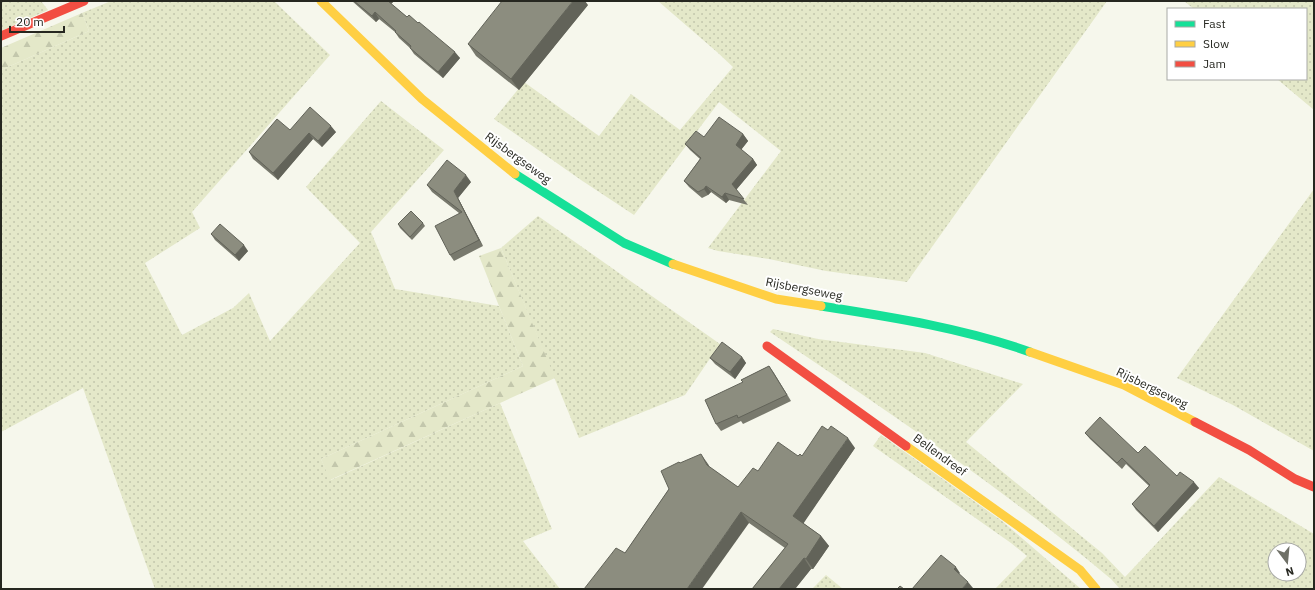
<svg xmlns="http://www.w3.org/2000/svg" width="1315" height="590" viewBox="0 0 1315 590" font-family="'IBM Plex Sans',sans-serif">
<defs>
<pattern id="grass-dots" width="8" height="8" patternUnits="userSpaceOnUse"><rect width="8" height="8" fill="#e4e8c9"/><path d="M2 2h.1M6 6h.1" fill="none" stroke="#c3c7ac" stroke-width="1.8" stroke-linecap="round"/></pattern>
<pattern id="forest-firs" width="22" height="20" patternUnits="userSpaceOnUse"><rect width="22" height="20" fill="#e4e8c9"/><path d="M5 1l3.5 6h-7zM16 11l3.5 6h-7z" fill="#c3c7ac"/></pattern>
</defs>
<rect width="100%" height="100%" fill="#f6f7ec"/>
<g fill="url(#grass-dots)" fill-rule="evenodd">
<polygon points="1,1 41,1 48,10 1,31"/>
<polygon points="111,1 274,1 330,55 192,212 200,228 145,263 182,335 233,308 249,293 270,341 360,243 306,187 381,101 444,150 371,232 395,289 499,306 523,366 321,459 331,480 500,403 552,529 523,541 560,589 155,589 83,388 1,432 1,70 89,31 82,13"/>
<polygon points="658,1 1107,1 907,282 826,271 769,259 718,251 708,248 781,151 719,102 634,215 581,180 494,119 524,82 599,136 631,94 680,130 733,67 717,52"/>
<polygon points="1184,1 1314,1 1314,110 1277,79 1306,79 1306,9 1194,9"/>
<polygon points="1314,189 1314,451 1233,405 1177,378"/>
<polygon points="538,216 720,344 685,395 579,438 501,248"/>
<path d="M773,329L818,339L925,353L1023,384L966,442L1102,553L1125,577L1219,477L1314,534V589H1120L1111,579C1004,489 887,411 770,332ZM1275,550H1299V574H1275Z"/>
<polygon points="881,435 1002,521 1081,589 995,589 1027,556 1011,543 873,446"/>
<polygon points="826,575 843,589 812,589"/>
</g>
<g fill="url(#forest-firs)">
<polygon points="82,13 89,31 1,70 1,48"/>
<polygon points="501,248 555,378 330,480 321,459 523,366 479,256"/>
</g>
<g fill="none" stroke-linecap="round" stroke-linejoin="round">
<g stroke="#16e098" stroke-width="9">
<polyline points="515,174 624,243 673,264"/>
<path d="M821,306C891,317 963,328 1030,352"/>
</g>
<g stroke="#ffcf43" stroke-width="9">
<polyline points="321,1 422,99 515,174"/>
<polyline points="673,264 776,299 821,306"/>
<polyline points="1030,352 1124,385 1195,422"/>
<polyline points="906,446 1080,570 1096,589"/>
</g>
<g stroke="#f24e42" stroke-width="9">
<polyline points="1,36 84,1"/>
<polyline points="767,346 906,446"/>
<polyline points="1195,422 1249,450 1295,479 1314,487"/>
</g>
</g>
<g fill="#78796d">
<polygon points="352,1 394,1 391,4 407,17 460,58 443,78 414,54 410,48 399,38 395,32 379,19 376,22"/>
<polygon points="588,5 519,90 476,56 468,44"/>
<polygon points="290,130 336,132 322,147 313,139 278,180 253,159 249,152"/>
<polygon points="743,134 748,141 741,150 753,159 757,165 736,190 748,205 729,200 726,203 711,192 708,195 702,198 689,187 684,181 700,159 690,150 685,144 704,137"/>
<polygon points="471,182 458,198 483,246 454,261 450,255 459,213 432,192 427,185"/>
<polygon points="423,223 425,226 412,240 400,228 398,224"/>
<polygon points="211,234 248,251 239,261 215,240"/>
<polygon points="742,357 746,363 735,379 715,364 710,358"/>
<polygon points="769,366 791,401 743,424 741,421 721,431 716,424 743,382 741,380"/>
<polygon points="1085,433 1138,453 1177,476 1199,488 1158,532 1136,510 1132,504 1149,486 1126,464 1122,469 1090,439"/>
<polygon points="855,448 803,523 821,536 829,546 813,569 811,569 795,589 752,589 785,548 749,523 625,553 669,489 680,463 708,464 709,467 738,487 758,471 798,456"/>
</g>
<g fill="#626359">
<polygon points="387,1 394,1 390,5"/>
<polygon points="573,1 585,1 588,5 519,90 511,79"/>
<polygon points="375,12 379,19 376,22 372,16"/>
<polygon points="455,52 460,58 443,78 438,72"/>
<polygon points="331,126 336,132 322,147 318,141"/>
<polygon points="309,133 313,139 278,180 273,173"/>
<polygon points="743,134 748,141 740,151 736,145"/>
<polygon points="753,159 757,165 736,190 732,184"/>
<polygon points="466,175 471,182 458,198 483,246 479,240 454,191"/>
<polygon points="706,186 711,192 708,195 704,189"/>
<polygon points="725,193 729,200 726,203 722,197"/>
<polygon points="244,245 248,251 239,261 235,255"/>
<polygon points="742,357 746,363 735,379 730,372"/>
<polygon points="769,366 774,373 791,401 787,395"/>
<polygon points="848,438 855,448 801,527 793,516"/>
<polygon points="701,454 708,464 714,476 707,465"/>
<polygon points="1194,482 1199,488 1158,532 1154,526"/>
<polygon points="741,512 749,523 702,589 687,589"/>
<polygon points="821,536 829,546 813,569 806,559"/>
<polygon points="804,558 811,569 795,589 779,589"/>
<polygon points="956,567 960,573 958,575 954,569"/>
<polygon points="968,582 973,588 971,589 962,589"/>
</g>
<g fill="#8c8d7f" stroke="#626359">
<polygon points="354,1 388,1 407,17 409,15 418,23 419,22 455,52 438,72 410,48 411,46 395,32 396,31 375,12 372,16"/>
<polygon points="502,1 573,1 511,79 468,44"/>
<polygon points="310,107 331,126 318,141 309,133 273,173 249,152 277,119 290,130"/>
<polygon points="719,117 743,134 736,145 753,159 732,184 744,199 725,193 722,197 706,186 704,189 698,192 684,181 701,158 685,144 696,131 704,137"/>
<polygon points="447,160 466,175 454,191 479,240 450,255 435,226 462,212 427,185"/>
<polygon points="411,211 423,223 410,237 398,224"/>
<polygon points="220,224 244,245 235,255 211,234"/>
<polygon points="722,342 742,357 730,372 710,358"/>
<polygon points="769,366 787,395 738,418 737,415 716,424 705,400 743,382 741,380"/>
<polygon points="1100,417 1138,453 1145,446 1177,476 1180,472 1194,482 1154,526 1132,504 1150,485 1122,458 1117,463 1085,433"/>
<polygon points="822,426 828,430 831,426 848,438 793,516 821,536 806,559 804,558 779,589 752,589 788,544 741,512 687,589 584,589 616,548 625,553 669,489 661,471 679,462 680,463 701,454 707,465 738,487 753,468 758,471 778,442 798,456 800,454 802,456"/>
<polygon points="941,555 956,567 954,569 968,582 962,589 912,589"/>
<polygon points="900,586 904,589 897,589"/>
</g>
<g text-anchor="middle" stroke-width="4" stroke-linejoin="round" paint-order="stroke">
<g font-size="12" fill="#262720" stroke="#fff">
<text transform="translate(518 158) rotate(36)" y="4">Rijsbergseweg</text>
<text transform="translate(804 289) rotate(11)" y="4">Rijsbergseweg</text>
<text transform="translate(1152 388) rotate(26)" y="4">Rijsbergseweg</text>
<text transform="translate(940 455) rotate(36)" y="4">Bellendreef</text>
</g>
</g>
<rect width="1315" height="590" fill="none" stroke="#262720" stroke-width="4"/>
<rect x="1167" y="8" width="140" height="72" fill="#ffffff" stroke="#a8a9a6"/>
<rect x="1175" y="21" width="20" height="6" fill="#16e098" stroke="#a8a9a6"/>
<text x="1203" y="28" font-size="12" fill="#262720">Fast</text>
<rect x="1175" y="41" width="20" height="6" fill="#ffcf43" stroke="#a8a9a6"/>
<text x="1203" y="48" font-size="12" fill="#262720">Slow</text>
<rect x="1175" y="61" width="20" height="6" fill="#f24e42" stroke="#a8a9a6"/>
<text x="1203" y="68" font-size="12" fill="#262720">Jam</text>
<g transform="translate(1287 562) rotate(164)"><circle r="19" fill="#ffffff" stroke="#a8a9a6"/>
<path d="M0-3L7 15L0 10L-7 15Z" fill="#6f7067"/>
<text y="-6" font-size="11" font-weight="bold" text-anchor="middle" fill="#262720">N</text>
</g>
<path d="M10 26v6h54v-6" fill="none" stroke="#262720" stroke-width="2"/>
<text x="16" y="26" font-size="12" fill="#262720" stroke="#ffffff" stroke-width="3" paint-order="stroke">20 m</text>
</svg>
